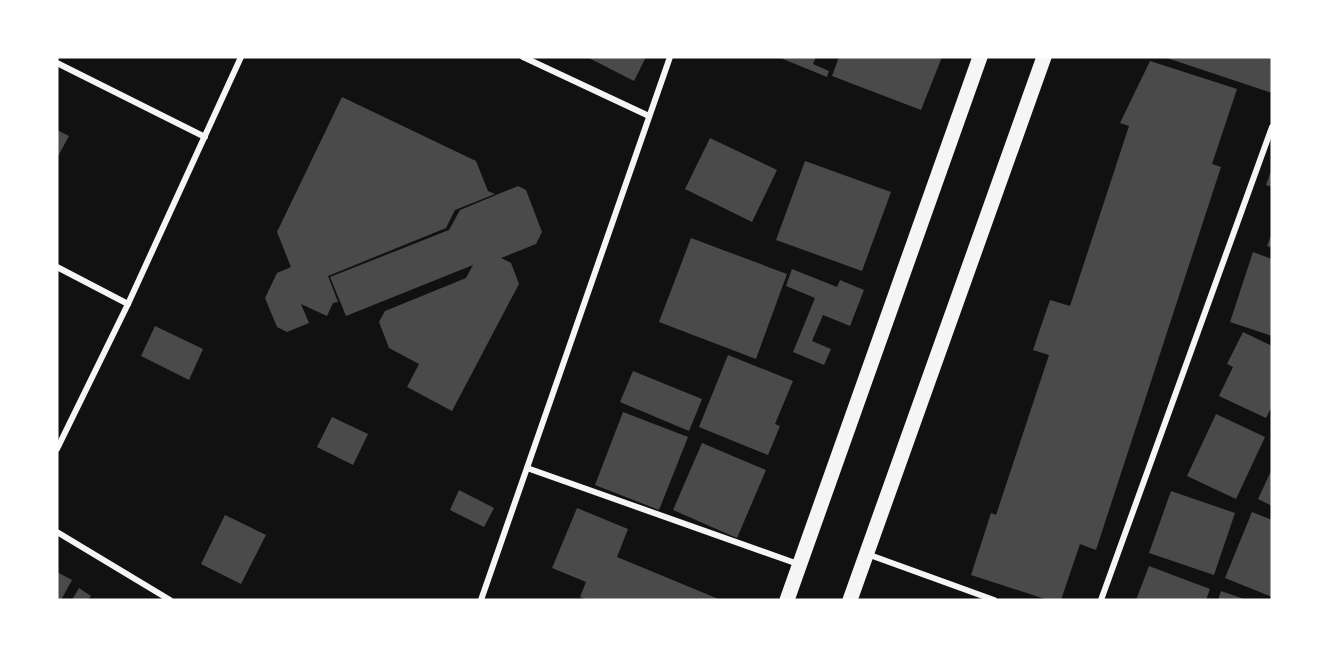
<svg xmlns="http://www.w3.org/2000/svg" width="1329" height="657" viewBox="0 0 1329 657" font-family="Rubik,sans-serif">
<rect width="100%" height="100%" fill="#111"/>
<g fill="#4a4a4a">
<polygon points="587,57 646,57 634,81"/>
<polygon points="778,57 816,57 813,64 829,71 827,77"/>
<polygon points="839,57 942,57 921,110 832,76"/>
<polygon points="1165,57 1272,57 1272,93 1164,57"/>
<polygon points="1150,61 1237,89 1212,164 1221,167 1096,550 1080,544 1061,600 1048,600 971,575 991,513 996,515 1049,355 1033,350 1050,300 1070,306 1129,126 1120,123"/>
<polygon points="342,97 476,161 488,191 495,194 455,210 446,228 328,276 338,302 333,303 327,316 301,304 309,323 287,332 277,327 265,298 277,273 291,267 277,232"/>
<polygon points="57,130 69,136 57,158"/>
<polygon points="710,138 777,170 752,222 685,189"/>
<polygon points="805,161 891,192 862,271 776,240"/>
<polygon points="1272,168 1272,187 1266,185"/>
<polygon points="518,186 526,190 542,232 536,244 501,258 511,263 519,284 452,411 407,387 419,364 389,348 379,322 385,311 466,278 473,265 346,316 330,277 449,230 460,210"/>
<polygon points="1272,233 1272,248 1267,246"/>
<polygon points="691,238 787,274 756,359 659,322"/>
<polygon points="1253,252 1272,259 1272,336 1230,322"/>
<polygon points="792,269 837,287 840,280 864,290 850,326 823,315 812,341 831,349 824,365 793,352 815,298 786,286"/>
<polygon points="155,326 203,349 189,380 141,356"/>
<polygon points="1243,332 1272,346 1272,406 1266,418 1219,396 1233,367 1227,364"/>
<polygon points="728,355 793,381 775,424 780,426 768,455 699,427"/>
<polygon points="633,371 702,399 689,431 620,402"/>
<polygon points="623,412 688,437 659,510 595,485"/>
<polygon points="1216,414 1265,437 1236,499 1187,476"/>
<polygon points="332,417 368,434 353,465 317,447"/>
<polygon points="702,443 766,470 737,538 673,510"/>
<polygon points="1272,469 1272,506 1258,499"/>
<polygon points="459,490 494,508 484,527 450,510"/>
<polygon points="1171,491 1235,513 1214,575 1149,553"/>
<polygon points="577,508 628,529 617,557 721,600 587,600 580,597 586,582 552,568"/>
<polygon points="1252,512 1272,520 1272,597 1225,578"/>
<polygon points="225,515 266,535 241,584 201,564"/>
<polygon points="1149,566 1210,589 1206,600 1136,600"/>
<polygon points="57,572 72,580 61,600 57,600"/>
<polygon points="79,588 91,596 88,600 72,600"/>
<polygon points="1221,591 1247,600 1218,600"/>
</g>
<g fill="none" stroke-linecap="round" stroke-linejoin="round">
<g stroke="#f5f5f5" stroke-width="6">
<polyline points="523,57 649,116"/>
<polyline points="57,63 205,137"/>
<polyline points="57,267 128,304"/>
<polyline points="57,449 128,304 241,57"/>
<polyline points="527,468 798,564"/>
<polyline points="57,532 170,600"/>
<polyline points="867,554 994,600"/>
<polyline points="481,600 670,57"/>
<polyline points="1101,600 1272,127"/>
</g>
<g stroke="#f5f5f5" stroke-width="15">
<polyline points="787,600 980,57"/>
<polyline points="850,600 1044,57"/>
</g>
</g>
<rect width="1329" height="657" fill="none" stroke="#ffffff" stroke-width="117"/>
</svg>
